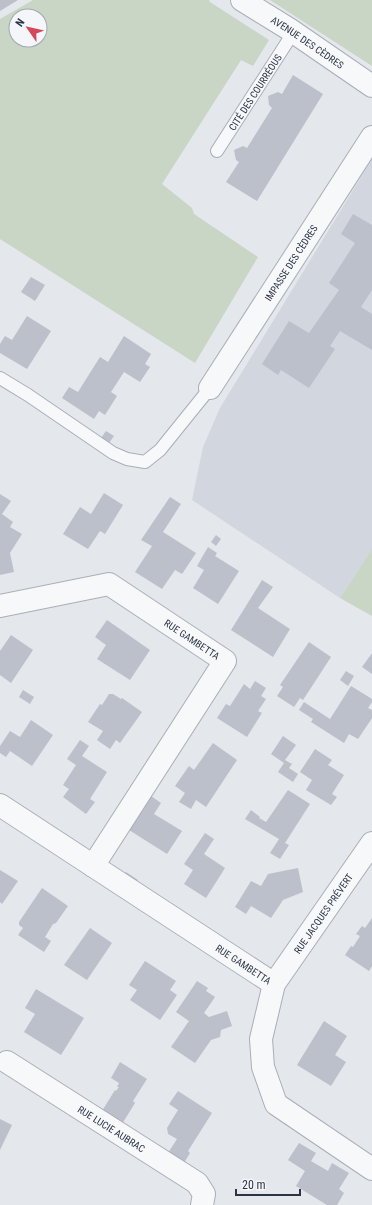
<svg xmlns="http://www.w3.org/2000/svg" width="372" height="1205" viewBox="0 0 372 1205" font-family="'Roboto Condensed',sans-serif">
<rect width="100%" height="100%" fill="#e4e7ec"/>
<polygon fill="#d2d6de" points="372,159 372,549 340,598 192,500 203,447 220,408"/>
<g fill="#c9d6c5" fill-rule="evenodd">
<path d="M33,0H209L210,2L269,40L253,66L241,60L162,184L192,208L194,214L258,257L195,363L0,239V19ZM16,16H40V40H16Z"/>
<polygon points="270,0 372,0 372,66"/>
<polygon points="372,549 372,616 340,598"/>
</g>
<g fill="#bbc0ca">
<polygon points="0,0 18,0 0,11"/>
<polygon points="293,75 323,94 257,201 226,182 239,162 236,160 234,150 243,146 247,148 272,108 269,105 268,96 278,92 282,94"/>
<polygon points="353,214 372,225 372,290 361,307 372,314 372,350 340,331 330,346 335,349 309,388 281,370 278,375 262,364 289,321 309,333 339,290 329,283 355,243 341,234"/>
<polygon points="31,277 45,285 35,301 21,292"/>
<polygon points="27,316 51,331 27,369 0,353 0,344 5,336 12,340"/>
<polygon points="124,336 151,354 145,364 150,367 140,382 124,372 111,392 117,396 105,415 99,411 94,419 62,398 69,387 78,392 100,357 108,362"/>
<polygon points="106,431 114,436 109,443 101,438"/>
<polygon points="104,493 123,505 105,534 100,531 88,549 63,534 80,507 91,514"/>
<polygon points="0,494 11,501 2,514 13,522 10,527 22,534 10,553 14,572 0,575"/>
<polygon points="170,497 181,504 163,532 196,553 182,574 175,570 162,589 135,572 152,546 141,540"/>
<polygon points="216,535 221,539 216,546 211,542"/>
<polygon points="208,547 217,553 215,556 239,571 218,604 193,588 204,570 197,566"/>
<polygon points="262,580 273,587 258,608 290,629 273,657 231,630"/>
<polygon points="107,620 150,650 130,680 97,659 106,645 95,637"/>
<polygon points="11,635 33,650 11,683 0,675 0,651"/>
<polygon points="309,642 331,657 303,700 300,698 294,707 277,696 283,687 280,685"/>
<polygon points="372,653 372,674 362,667"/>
<polygon points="346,671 354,676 348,686 340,680"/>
<polygon points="255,681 266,688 261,696 266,699 258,711 262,713 247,737 217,718 226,704 230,706 244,684 250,689"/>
<polygon points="351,686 372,699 372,702 368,708 372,710 372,718 358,739 349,734 344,743 311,722 313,719 299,710 304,702 330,719"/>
<polygon points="23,690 34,697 30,704 19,697"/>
<polygon points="109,694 113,694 121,699 122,698 142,712 120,743 116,740 110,749 97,740 103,731 88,722 100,704 102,705"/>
<polygon points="31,720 53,735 32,766 10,751 6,757 0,753 0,746 10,731 20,737"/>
<polygon points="283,736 296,745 285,760 292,764 289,768 298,774 293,782 278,772 284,763 271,754"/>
<polygon points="80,740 89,746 82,756 107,772 90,799 95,802 86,814 63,797 69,789 63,785 76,765 67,759"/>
<polygon points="213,743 237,760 206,807 196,800 191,809 179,802 185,793 175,786 189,766 194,770"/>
<polygon points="315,749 332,760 328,765 344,775 332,794 337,797 331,805 306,790 312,780 300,772"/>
<polygon points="288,790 310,804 285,843 289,845 280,859 270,853 279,839 245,819 251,810 260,817 259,818 266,822"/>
<polygon points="151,796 161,803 154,814 182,831 167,854 129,830"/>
<polygon points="205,833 214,839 204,854 225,868 206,898 184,884 193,870 184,864"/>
<polygon points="298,868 303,892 283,900 271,918 251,906 246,914 235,907 251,881 261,886 268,874"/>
<polygon points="0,870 18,881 2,904 0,902"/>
<polygon points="126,872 138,880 133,888 121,880"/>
<polygon points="42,888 68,906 56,923 53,924 45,937 51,941 44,952 18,935 23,928 19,925 19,922"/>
<polygon points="372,918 372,966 369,971 345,955 351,946 353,947 360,936 356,934 362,926 365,928"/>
<polygon points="90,928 112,943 87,980 64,965"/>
<polygon points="145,961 176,981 170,990 177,995 160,1020 130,1000 137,990 129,985"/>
<polygon points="197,981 208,988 206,991 215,997 204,1013 209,1017 227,1011 232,1026 221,1030 220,1037 211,1040 195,1063 171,1047 189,1021 176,1012"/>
<polygon points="36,989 84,1018 61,1055 24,1032 35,1014 25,1008"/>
<polygon points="324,1021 347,1036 335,1055 346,1062 331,1086 297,1065"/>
<polygon points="120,1062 147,1079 133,1101 135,1103 122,1124 102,1111 115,1090 116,1091 119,1087 117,1087 119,1083 111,1078"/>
<polygon points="178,1091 212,1113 188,1151 190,1153 184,1163 168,1153 177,1139 168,1134 167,1128 178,1110 169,1104"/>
<polygon points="0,1119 12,1125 0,1150"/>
<polygon points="299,1143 316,1153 311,1161 328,1171 332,1163 349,1173 339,1189 344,1193 337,1205 327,1205 296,1186 305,1171 288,1160"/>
</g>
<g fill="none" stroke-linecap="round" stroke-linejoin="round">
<g stroke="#a9aeb7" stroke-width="14">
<g id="lane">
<path id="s1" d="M217,151L293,33"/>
<polyline points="0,378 28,395 113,453 127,459 145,462 160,450 210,388"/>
</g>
</g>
<g stroke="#a9aeb7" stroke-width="24">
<g id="street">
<path id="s2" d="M242,0L289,29L372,86"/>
<path id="s3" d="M210,388L372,137"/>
<path id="s4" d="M0,606L109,584L225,661L93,866"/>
<path id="s5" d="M0,805L274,984L261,1039L263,1067L276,1104L372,1169"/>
<path id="s6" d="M274,984L372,843"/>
<path id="s7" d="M7,1062L197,1183L204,1194L202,1205"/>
</g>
</g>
<use href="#lane" stroke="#f7f8fa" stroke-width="12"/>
<use href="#street" stroke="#f7f8fa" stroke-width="22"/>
</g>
<g text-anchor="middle" stroke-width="3" stroke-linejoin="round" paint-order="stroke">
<g font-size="10" fill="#2b3445" stroke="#f4f6f9">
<text dy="4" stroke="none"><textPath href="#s2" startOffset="78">AVENUE DES CÈDRES</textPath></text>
<text dy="4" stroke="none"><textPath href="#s1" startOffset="70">CITÉ DES COURRÉOUS</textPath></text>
<text dy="4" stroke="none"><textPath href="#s3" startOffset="149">IMPASSE DES CÈDRES</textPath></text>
<text dy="4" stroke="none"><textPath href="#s4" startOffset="211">RUE GAMBETTA</textPath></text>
<text dy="4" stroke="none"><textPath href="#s6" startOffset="86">RUE JACQUES PRÉVERT</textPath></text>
<text dy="4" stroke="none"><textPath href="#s5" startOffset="291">RUE GAMBETTA</textPath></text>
<text dy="4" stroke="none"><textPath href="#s7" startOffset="124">RUE LUCIE AUBRAC</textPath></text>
</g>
</g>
<g transform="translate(28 28) rotate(304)"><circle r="19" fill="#f4f6f9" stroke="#a4a8b1"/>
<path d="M0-3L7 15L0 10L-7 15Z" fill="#d1495b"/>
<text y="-6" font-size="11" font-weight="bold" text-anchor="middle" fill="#2b3445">N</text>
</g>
<path d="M236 1189v6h64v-6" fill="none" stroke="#2b3445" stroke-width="2"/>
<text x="242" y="1189" font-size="12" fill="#2b3445" stroke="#f4f6f9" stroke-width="3" paint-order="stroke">20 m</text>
</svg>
